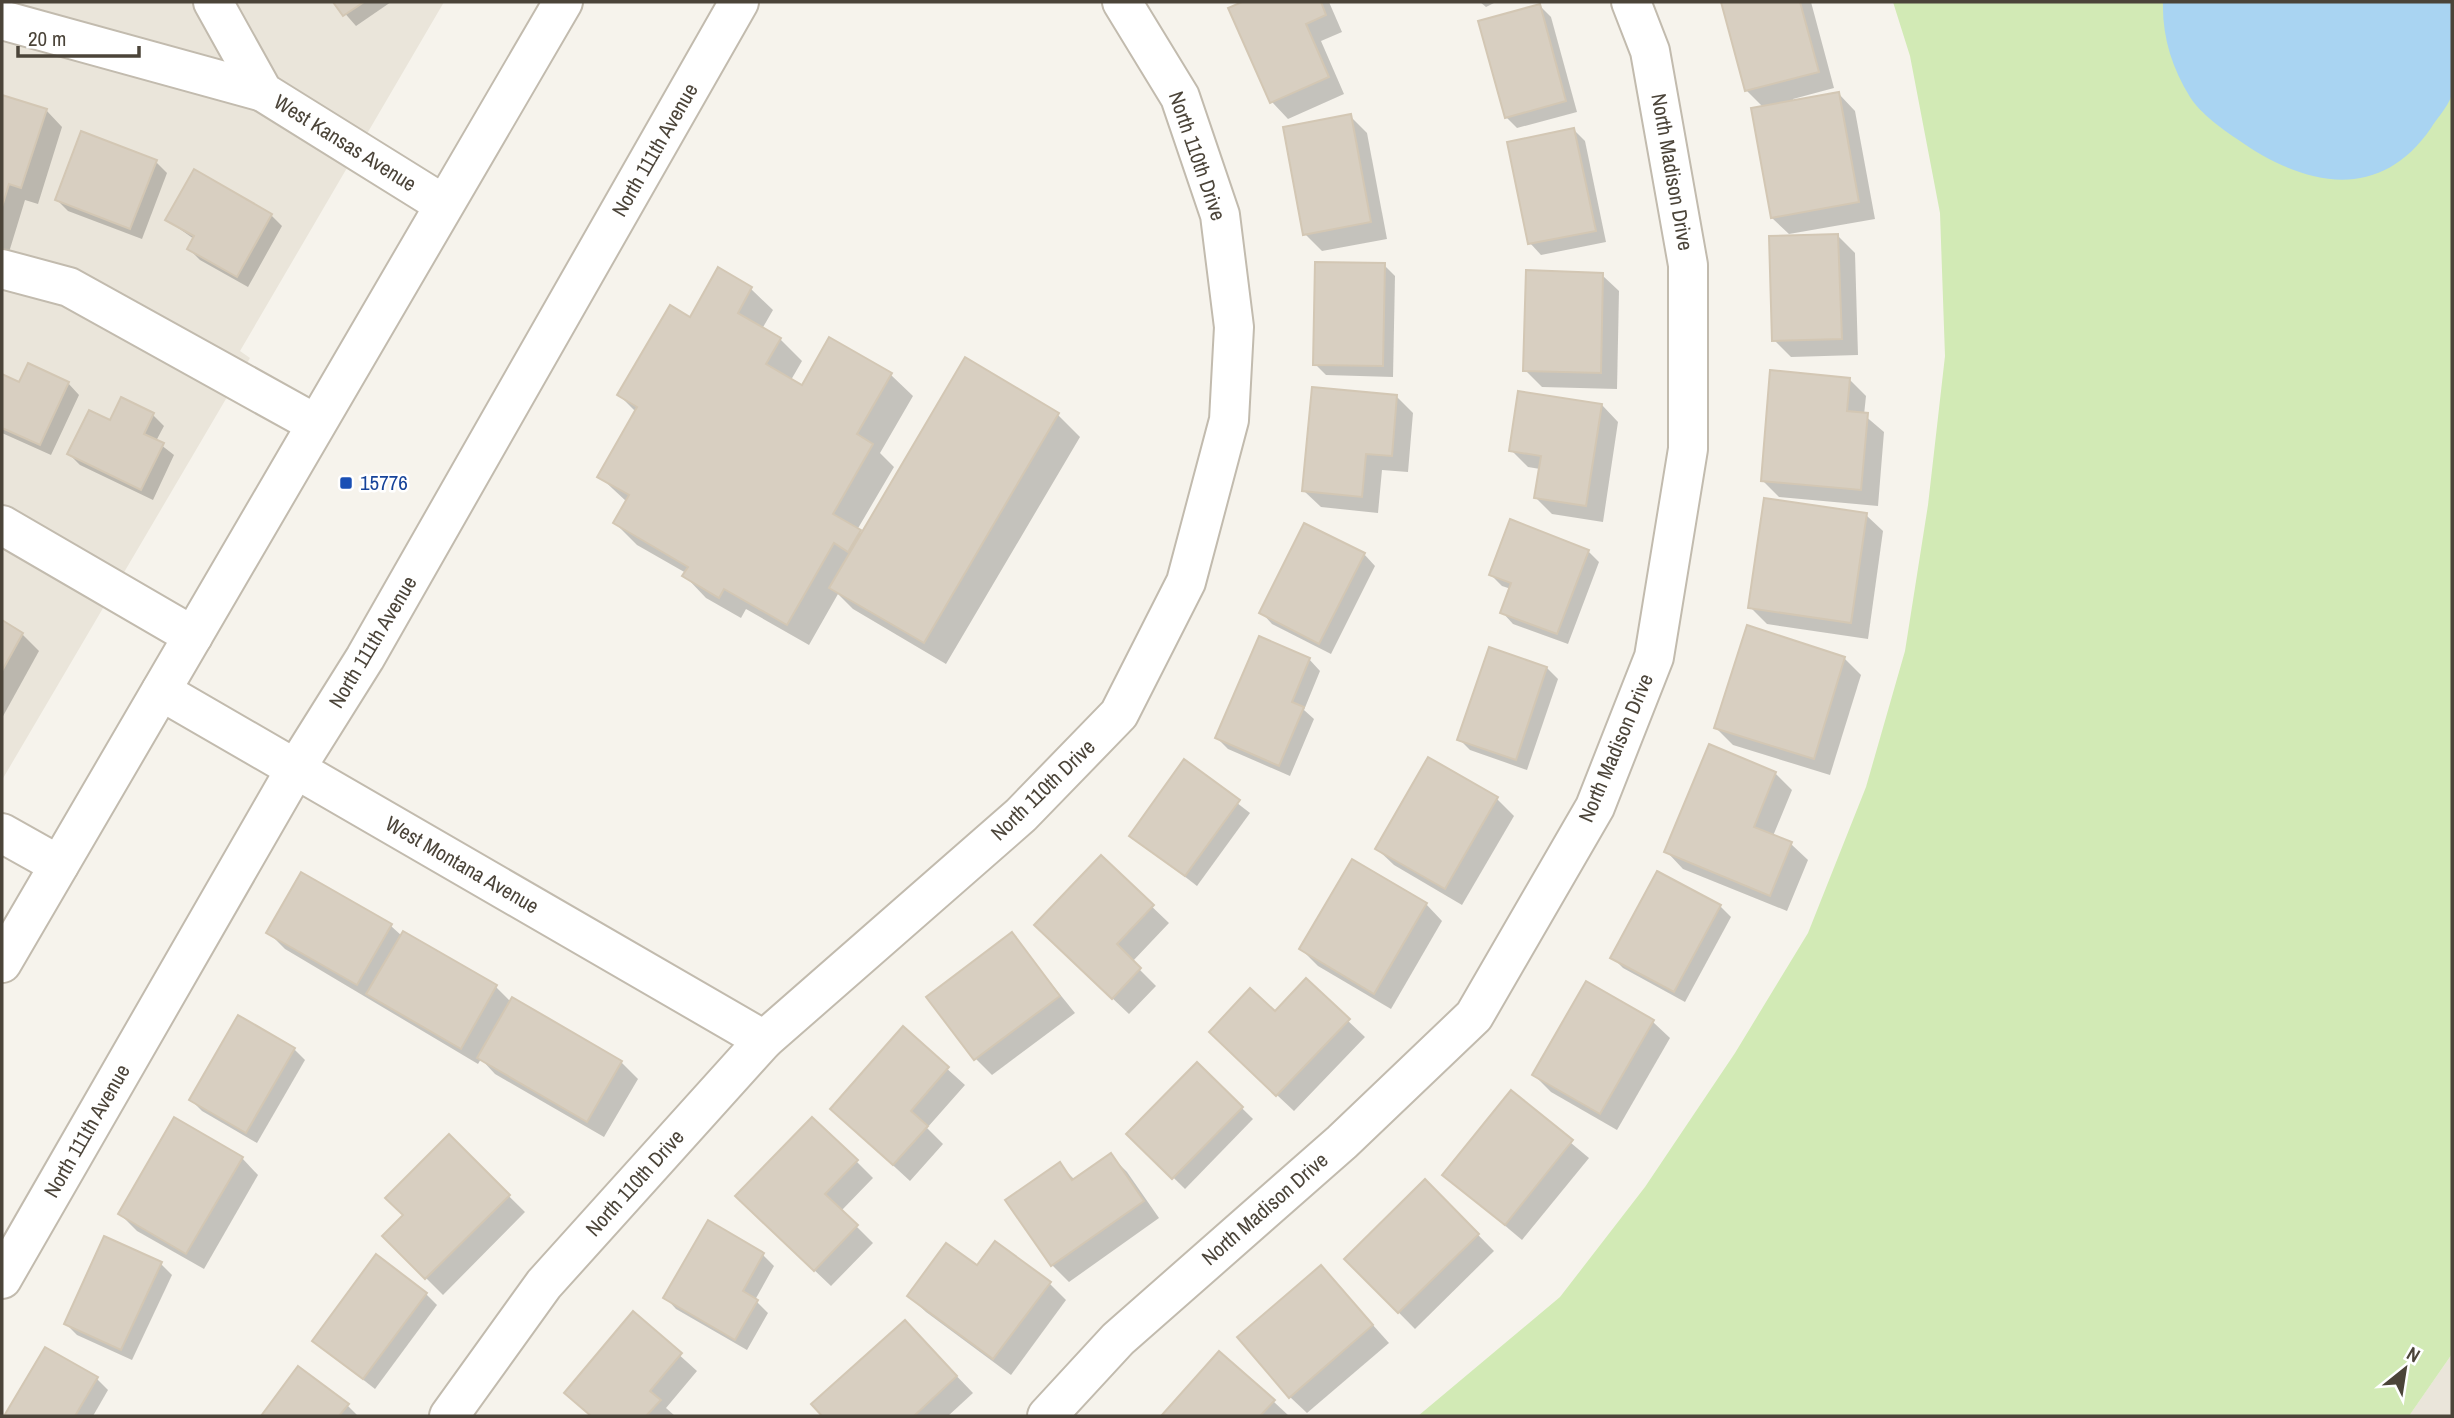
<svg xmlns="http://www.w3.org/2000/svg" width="2454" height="1418" viewBox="0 0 2454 1418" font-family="'Archivo Narrow',sans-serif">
<rect width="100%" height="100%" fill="#f6f3ec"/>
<g fill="#eae5da">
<polygon points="2,2 444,2 240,351 250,358 2,780"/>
<polygon points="2452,1354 2452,1416 2409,1416"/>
</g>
<polygon fill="#d2eab5" points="1893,2 2452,2 2452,1354 2409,1416 1418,1416 1560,1297 1645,1187 1735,1053 1808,933 1866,787 1905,651 1928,505 1945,356 1940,213 1910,56"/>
<path fill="#a9d4f2" d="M2163,2H2452C2452,22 2454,82 2451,97C2447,108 2437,118 2431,128C2379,204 2303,186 2237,139C2222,129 2200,113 2190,97C2172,68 2162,36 2163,2Z"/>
<g fill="#0003">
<polygon points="335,2 391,2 356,26"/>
<polygon points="1246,2 1329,2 1342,32 1321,41 1344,94 1288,119 1272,102 1231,9"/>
<polygon points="1480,2 1496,2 1486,7"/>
<polygon points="1722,2 1811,2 1834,88 1793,99 1793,102 1839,94 1855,111 1875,219 1789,234 1772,218 1763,107 1746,90"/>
<polygon points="1540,6 1551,17 1577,112 1517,128 1506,117"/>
<polygon points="2,97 46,110 62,127 38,204 25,200 6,262 2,261"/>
<polygon points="1350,116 1367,133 1387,239 1322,251 1305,234"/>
<polygon points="1574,130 1585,141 1606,242 1541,255 1530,243"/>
<polygon points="156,162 167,173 142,239 68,211 57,200"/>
<polygon points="271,215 282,226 248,287 200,260 189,249 194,239 167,220"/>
<polygon points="1838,236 1855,253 1858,355 1791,357 1774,340"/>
<polygon points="1384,265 1395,276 1393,377 1326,375 1315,364"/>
<polygon points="719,270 751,289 773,310 762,329 780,339 802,361 791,380 803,387 891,375 913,396 880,453 894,467 857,530 863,535 966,360 1058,415 1080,437 946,664 853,609 838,594 809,645 746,609 741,618 706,598 685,576 686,573 637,545 615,523 627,502 599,476 636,412 619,395 690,319"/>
<polygon points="1602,275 1619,291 1617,389 1542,387 1525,370"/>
<polygon points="2,375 20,384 68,383 79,395 51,455 2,433"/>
<polygon points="1849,379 1866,396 1864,415 1884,432 1878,506 1779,497 1762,480"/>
<polygon points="1396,396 1413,413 1408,472 1382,470 1378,513 1321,507 1304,491"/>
<polygon points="122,400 153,415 164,426 156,441 174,455 153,500 80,465 69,454 111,423"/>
<polygon points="1602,405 1618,422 1603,522 1552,514 1536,498 1540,469 1528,467 1511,450"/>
<polygon points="1866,515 1883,531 1868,639 1767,624 1750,607"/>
<polygon points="1588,551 1599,562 1568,644 1513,624 1502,612 1511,589 1502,586 1491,575"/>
<polygon points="1364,554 1375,566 1331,654 1272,624 1261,612"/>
<polygon points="2,622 22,634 39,651 2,718"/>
<polygon points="1844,658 1861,675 1830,775 1733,745 1716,728"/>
<polygon points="1309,659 1320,671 1304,710 1314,719 1290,776 1228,749 1217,738"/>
<polygon points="1547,668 1558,679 1527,770 1470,750 1459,739"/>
<polygon points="1429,759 1497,799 1514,816 1462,905 1394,865 1377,849"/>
<polygon points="1184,762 1250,813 1197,886 1131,835"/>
<polygon points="1775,773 1792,790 1773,836 1791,844 1808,860 1787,911 1683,869 1667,852"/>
<polygon points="1101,858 1169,923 1132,962 1156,986 1129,1014 1053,942"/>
<polygon points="302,874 391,926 402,936 404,933 496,987 511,1002 621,1062 638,1079 604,1137 495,1074 481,1059 478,1064 285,949 268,932"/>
<polygon points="1426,904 1442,921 1391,1009 1318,966 1301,949"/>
<polygon points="1720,906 1731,917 1685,1002 1623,968 1612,957"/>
<polygon points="1012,935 1075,1013 992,1075 976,1059"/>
<polygon points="1306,981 1365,1037 1294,1111 1228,1049 1275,1014"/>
<polygon points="1653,1022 1670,1038 1617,1130 1551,1092 1534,1075"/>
<polygon points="903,1029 965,1085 927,1128 943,1144 910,1181 832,1109"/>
<polygon points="294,1049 305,1060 257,1143 202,1111 191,1100"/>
<polygon points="1197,1064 1253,1119 1185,1189 1129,1134"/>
<polygon points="1511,1093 1589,1158 1522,1240 1445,1175"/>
<polygon points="449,1137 525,1212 443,1295 384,1236 405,1216"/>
<polygon points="1111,1156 1127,1172 1159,1218 1069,1282 1052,1265 1060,1165 1075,1180"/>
<polygon points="242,1158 258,1175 204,1269 137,1231 120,1214"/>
<polygon points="856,1161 873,1178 841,1211 873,1243 831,1286 754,1213"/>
<polygon points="1425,1181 1494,1251 1415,1329 1346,1259"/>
<polygon points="709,1223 763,1255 774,1266 755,1300 768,1313 747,1350 676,1309 665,1297"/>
<polygon points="161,1264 172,1275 132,1360 77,1335 66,1324"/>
<polygon points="1321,1267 1389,1343 1307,1413 1290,1397"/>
<polygon points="978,1268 1050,1284 1066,1300 1011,1375 926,1312 909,1296"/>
<polygon points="426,1294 437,1305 375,1389 314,1341"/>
<polygon points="634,1314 697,1371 666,1408 675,1416 590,1416 566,1393"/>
<polygon points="921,1339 973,1393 948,1416 825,1416 813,1404"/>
<polygon points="45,1349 97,1379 108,1390 93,1416 6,1416"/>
<polygon points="1219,1353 1273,1401 1289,1416 1163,1416"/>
<polygon points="298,1369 347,1405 358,1416 263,1416"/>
</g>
<g fill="#d8cfc1" stroke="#d3c7b4" stroke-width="2">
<polygon points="333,2 364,2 343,16"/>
<polygon points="1242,2 1321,2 1326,15 1306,24 1329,77 1270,103 1228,8"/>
<polygon points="1721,2 1800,2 1819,72 1745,91"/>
<polygon points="1540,4 1566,101 1505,118 1478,21"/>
<polygon points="1839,92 1859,202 1771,218 1751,108"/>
<polygon points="2,95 47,109 21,188 9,184 2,207"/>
<polygon points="1351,114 1371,222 1303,235 1283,127"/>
<polygon points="1574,128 1596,231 1528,244 1507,142"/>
<polygon points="81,131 157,160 130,229 55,200"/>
<polygon points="194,169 272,214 237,277 187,249 194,236 165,220"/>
<polygon points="1838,234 1842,339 1772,341 1769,236"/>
<polygon points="1315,262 1385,263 1383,366 1313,365"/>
<polygon points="718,267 752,287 738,313 781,338 766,364 802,385 829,337 892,373 857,434 873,444 833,514 861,530 848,552 834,543 787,625 724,589 719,598 682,576 688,567 613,523 629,495 597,477 637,407 617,395 670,305 690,317"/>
<polygon points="1526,270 1603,273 1601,373 1523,371"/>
<polygon points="965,357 1059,413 924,643 829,588"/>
<polygon points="28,363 69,382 40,445 2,428 2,374 19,382"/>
<polygon points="1770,370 1850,378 1847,411 1868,413 1861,490 1761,481"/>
<polygon points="1312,387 1397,395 1392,456 1366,454 1362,497 1302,491"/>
<polygon points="1518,391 1602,404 1586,506 1534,498 1541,456 1509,451"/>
<polygon points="121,397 154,413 144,434 164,443 141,490 67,454 89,410 110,420"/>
<polygon points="1764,498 1867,513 1851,623 1748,608"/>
<polygon points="1510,519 1589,550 1557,634 1500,613 1511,583 1489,575"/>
<polygon points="1304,523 1365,553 1319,644 1259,613"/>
<polygon points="2,620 23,633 2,671"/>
<polygon points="1747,625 1845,657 1814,759 1714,728"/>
<polygon points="1259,636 1310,658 1292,702 1304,707 1279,766 1215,738"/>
<polygon points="1489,647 1547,667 1516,760 1457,740"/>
<polygon points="1709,744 1776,772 1754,827 1792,842 1770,896 1664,852"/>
<polygon points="1428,757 1498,797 1445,889 1375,849"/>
<polygon points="1184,759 1240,800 1185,876 1129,836"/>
<polygon points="1101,855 1154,905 1117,944 1141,968 1112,999 1034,925"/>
<polygon points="1352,859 1427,903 1374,994 1299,949"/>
<polygon points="1657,871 1721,905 1674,992 1610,958"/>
<polygon points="301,872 392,924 357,985 266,933"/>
<polygon points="403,931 497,985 461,1049 366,994"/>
<polygon points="1012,932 1060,996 974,1060 926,997"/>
<polygon points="1306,978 1350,1019 1276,1096 1209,1032 1250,988 1275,1011"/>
<polygon points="1586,981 1654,1020 1600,1114 1532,1075"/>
<polygon points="512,997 622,1061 587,1122 477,1058"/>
<polygon points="238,1015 295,1048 246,1133 189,1100"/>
<polygon points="903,1026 949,1067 911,1111 928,1126 893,1165 830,1109"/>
<polygon points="1197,1062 1243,1107 1172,1179 1126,1134"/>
<polygon points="1511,1090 1573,1140 1505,1225 1442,1175"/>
<polygon points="174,1117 243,1157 186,1254 118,1214"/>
<polygon points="812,1117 858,1160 825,1194 858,1225 814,1271 735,1196"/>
<polygon points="449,1134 510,1195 425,1279 382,1236 403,1215 385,1198"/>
<polygon points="1111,1153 1144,1201 1051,1266 1005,1200 1060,1162 1072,1180"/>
<polygon points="1425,1179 1479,1234 1398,1313 1344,1259"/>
<polygon points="708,1220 764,1253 743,1291 758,1300 735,1340 663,1298"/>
<polygon points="104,1236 162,1262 121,1350 64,1324"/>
<polygon points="995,1241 1051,1282 993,1359 907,1296 946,1243 977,1265"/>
<polygon points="376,1254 427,1293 363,1379 312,1341"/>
<polygon points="1321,1265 1373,1325 1289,1398 1237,1337"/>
<polygon points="633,1311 682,1353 650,1391 661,1400 646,1416 591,1416 564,1393"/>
<polygon points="905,1320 957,1376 914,1416 822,1416 811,1404"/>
<polygon points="45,1347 98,1377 75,1416 4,1416"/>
<polygon points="1219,1351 1275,1400 1260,1416 1161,1416"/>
<polygon points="298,1366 349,1404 339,1416 261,1416"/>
</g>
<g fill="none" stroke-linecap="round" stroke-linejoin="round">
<g stroke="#c2bbae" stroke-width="42">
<g id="minor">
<polyline points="213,2 263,92 443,204"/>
<polyline points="2,20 263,92"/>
<polyline points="2,269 69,287 316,424"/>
<polyline points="2,525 193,636"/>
<polyline points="161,691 764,1040"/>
<polyline points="2,833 59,865"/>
<polyline points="2,963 563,2"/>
<polyline points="2,1279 296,768 365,658 739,2"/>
<polyline points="449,1416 544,1284 764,1040 1021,815 1119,714 1186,582 1229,420 1234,327 1220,215 1180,97 1122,2"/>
<polyline points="1047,1416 1118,1339 1342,1142 1474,1016 1595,807 1654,657 1688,449 1688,265 1650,51 1631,2"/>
</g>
</g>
<use href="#minor" stroke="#fff" stroke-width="38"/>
</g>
<rect fill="#1a4fb4" stroke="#fff" stroke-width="2.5" x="339" y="476" width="14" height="14" rx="3.5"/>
<g text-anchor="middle" stroke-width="5" stroke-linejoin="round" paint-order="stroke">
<g font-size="21" fill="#4b4439" stroke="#fff">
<text transform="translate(345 143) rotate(32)" y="7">West Kansas Avenue</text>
<text transform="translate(655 150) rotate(-60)" y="7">North 111th Avenue</text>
<text transform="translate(1197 156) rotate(71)" y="7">North 110th Drive</text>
<text transform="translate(1672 172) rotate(80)" y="7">North Madison Drive</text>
<text transform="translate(373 642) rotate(-59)" y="7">North 111th Avenue</text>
<text transform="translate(1616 748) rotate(-67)" y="7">North Madison Drive</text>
<text transform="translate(1043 790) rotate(-44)" y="7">North 110th Drive</text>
<text transform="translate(462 865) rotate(30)" y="7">West Montana Avenue</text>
<text transform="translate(87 1131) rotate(-60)" y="7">North 111th Avenue</text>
<text transform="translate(635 1183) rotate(-48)" y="7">North 110th Drive</text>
<text transform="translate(1265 1209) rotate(-41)" y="7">North Madison Drive</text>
</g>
<g font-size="21" fill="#164399" stroke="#fff" text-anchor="start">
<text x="360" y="490">15776</text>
</g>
</g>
<rect width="2454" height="1418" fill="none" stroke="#4b4439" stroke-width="7"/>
<g transform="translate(2405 1369) rotate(30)" stroke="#ffffff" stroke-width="5" paint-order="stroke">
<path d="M0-5L12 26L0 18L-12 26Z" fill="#4b4439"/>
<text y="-10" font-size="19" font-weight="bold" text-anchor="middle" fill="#4b4439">N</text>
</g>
<path d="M18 46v10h121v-10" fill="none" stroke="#4b4439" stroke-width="3.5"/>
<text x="28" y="46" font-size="21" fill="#4b4439" stroke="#ffffff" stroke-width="5" paint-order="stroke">20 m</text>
</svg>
